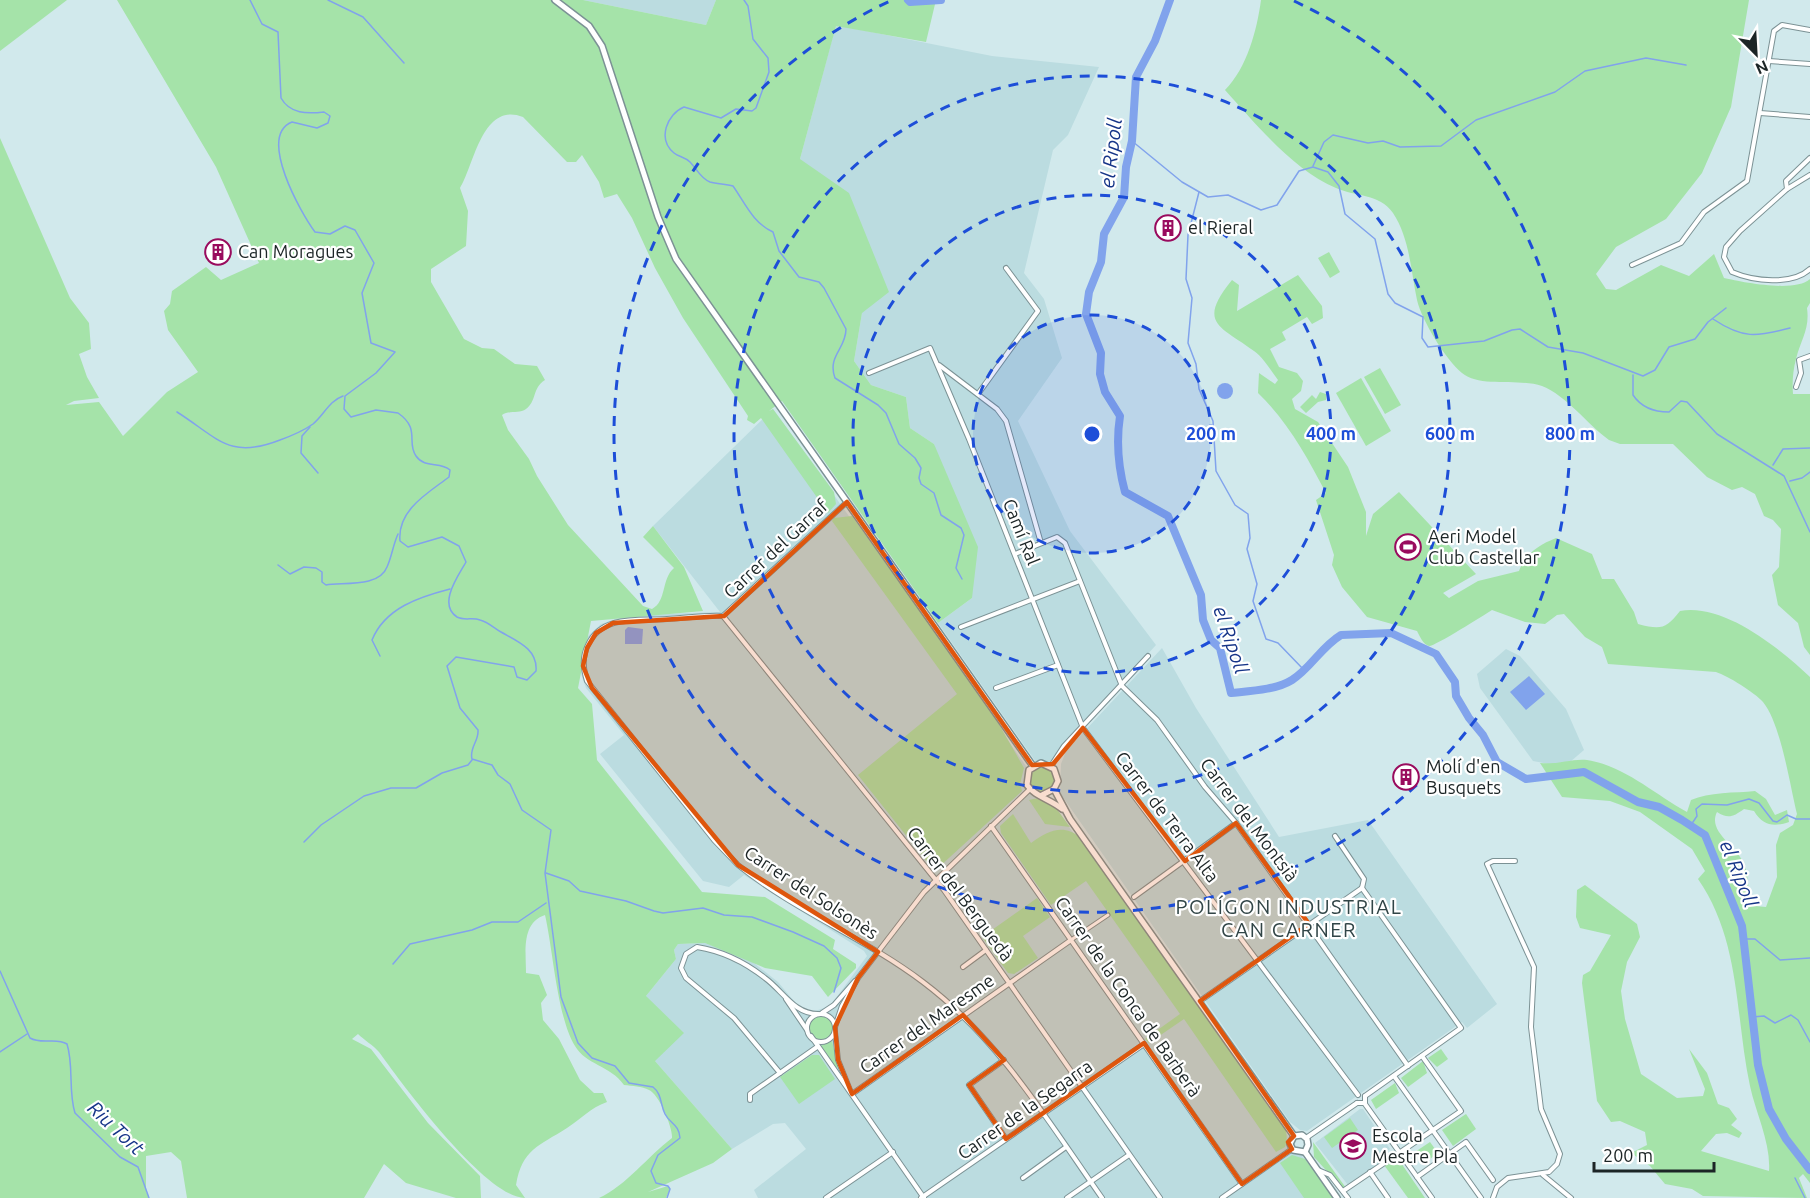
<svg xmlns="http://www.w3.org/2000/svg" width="1810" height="1198" viewBox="0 0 1810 1198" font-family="Ubuntu,sans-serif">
<rect width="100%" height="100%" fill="#d1e9ec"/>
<g fill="#bbdce0">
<polygon points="583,0 716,0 706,25"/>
<polygon points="836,25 992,56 1099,67 1068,135 1053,150 1024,273 1044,299 1062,358 1018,421 1070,531 1156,645 1073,736 1051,766 1036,762 938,623 972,598 934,444 910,428 906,397 871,385 854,361 862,313 800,159"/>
<polygon points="773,409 1332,1198 758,1198 754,1190 806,1149 785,1123 773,1124 732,1149 655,1061 646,996 676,959 674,950 678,944 705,943 749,959 778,982 798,1006 812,1012 830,1006 867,956 864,951 744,875 729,887 703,881 600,754 624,735 586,688 579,668 587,637 601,624 627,615 720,612 653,526"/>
<polygon points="1162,648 1196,708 1279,837 1368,820 1497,1004 1467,1028 1462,1022 1307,1131 1300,1130 1290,1122 1060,793 1061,764 1066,751"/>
<polygon points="1506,649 1520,656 1566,709 1584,750 1570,762 1554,765 1533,761 1480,688 1477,674"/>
<polygon points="1360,1109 1363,1109 1390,1149 1381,1155 1381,1162 1348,1185 1315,1143"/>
</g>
<g fill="#a5e3a9">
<polygon points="0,0 67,0 0,51"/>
<path d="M117,0H583L706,25L716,0H936L926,42L836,26L800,159L849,193L889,292L862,313L854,361L871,385L906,397L910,428L934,444L978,547L972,598L938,623L782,401L769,411L773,409L834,492L836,504L828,513L761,418L754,424L747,420L748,416L683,318L655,268L632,218L617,194L604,198L599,182L582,155L576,162H567L523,117C482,101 474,166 460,188L468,211L466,246L431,269V282L464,339L482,348L494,349L515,364L537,366L545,380C532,388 537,401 526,409C519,414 510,410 502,415L508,430L529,459L537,476L568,525L643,606L652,609C667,601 661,579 674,568L643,537L653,526L684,567L703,611L591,621L578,688L592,704L597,760L702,892L765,897L835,940L833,949L856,964V968L828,997L812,976L765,968L705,943L678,944L674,950L676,959L646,996L684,1033L655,1061L732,1149L713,1163L648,1192L668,1186L670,1189L666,1198H599C627,1185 647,1157 672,1138C673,1128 659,1094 649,1090C642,1086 632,1086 624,1085C610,1065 586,1065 575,1046C557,1017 553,949 545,915C521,923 526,952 526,973L539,975L547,995L541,1003L543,1020L559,1039L580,1080L594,1093H603L607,1102C590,1108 581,1119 567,1128C539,1146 522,1149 516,1185L525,1198C486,1198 402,1084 379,1052C373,1045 364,1040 358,1034L352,1039L371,1049L428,1123L480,1176L481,1198H456L406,1183L384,1164L364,1198H187L181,1161L171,1152L146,1156V1191L149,1198H0V138L70,298L89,323L91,349L79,354L87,377L99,398L74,401L66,405L99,402L123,436L167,392L198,372L168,330L164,311L170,304L172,291L206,267L221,280L259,263L216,167Z"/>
<path d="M1261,0H1749L1731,107L1702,173L1666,219L1616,247L1596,274L1606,289L1616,290L1661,265L1689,276L1714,254L1724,278C1742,282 1795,293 1810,279V303L1807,308C1810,329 1801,339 1796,359C1793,370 1792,383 1793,394H1810V655L1804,647L1798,623L1778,605L1772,575L1779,567L1781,529L1773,520L1764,516L1755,494L1742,487L1732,490L1707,477L1673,444H1620L1609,440C1587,424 1567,396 1542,386C1519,378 1480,388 1462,373C1446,360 1422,321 1417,300C1411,272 1410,239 1393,213C1379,193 1356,197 1336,188C1294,171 1255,123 1225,90C1247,68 1257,30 1261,0Z"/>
<polygon points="1329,252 1340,272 1330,278 1318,258"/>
<path d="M1298,275L1322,306L1323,318L1312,324L1307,317L1282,332L1286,340L1270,349L1279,367L1297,373L1303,381L1301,391L1292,399L1295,409L1318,422L1348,467L1366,512V536L1373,514L1399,492L1476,574L1443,593L1449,598L1478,581L1519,571C1526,553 1539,545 1556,538L1592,554L1602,579H1614L1634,612L1638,624C1661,630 1666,629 1680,611C1724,603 1779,648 1810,677V1183L1803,1174L1799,1178L1807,1198L1703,1196L1692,1189L1665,1184L1650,1166L1631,1153L1647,1145L1645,1132L1620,1121L1611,1122L1597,1101L1582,983L1583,975L1590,971L1611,935L1580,928L1576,917L1577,890L1585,885L1637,924L1640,937L1627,962L1621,991L1625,1019L1641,1074L1677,1098L1703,1096L1705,1089L1689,1049L1707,1073L1718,1104L1729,1108L1737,1119L1731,1125L1742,1133L1739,1138L1727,1133L1716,1134L1701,1151L1769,1171C1771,1143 1756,1114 1750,1086C1735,1016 1741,941 1698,879L1705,871L1692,849L1640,812L1610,801L1562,797L1540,763C1557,765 1574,758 1587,760C1625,766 1654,794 1687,812L1691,800C1709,792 1735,793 1755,791L1766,799L1775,815L1787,810L1789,822C1774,827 1763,826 1754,811L1744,809C1733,817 1728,819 1717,812C1707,832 1737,846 1744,864C1750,878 1746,893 1755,906L1766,907L1777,877L1776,845L1780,833L1793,825L1797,814C1790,786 1781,724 1763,702C1754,692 1728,676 1716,672L1608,664L1602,647L1585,637L1564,614L1557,615L1545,624L1525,622L1492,610C1484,615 1434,647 1429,646C1423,644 1420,637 1417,631L1367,617L1342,587L1332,565L1334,555L1316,500L1326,493C1307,457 1288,422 1258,393L1259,373L1275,384L1278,380C1271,371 1264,358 1254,351C1221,326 1196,324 1232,280L1239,285L1237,311Z"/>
<polygon points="1380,368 1401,405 1385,414 1364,377"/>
<polygon points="1361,378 1391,431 1366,446 1336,393"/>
<polygon points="1320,392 1326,394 1326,400 1318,402 1306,413 1300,407 1312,395 1316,399"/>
<polygon points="852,516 992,712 1024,768 1020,784 1022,791 938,868 932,868 858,775 957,694 832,521 834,518"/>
<circle cx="1042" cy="780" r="12"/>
<polygon points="1038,798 1056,808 1070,827 1045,824 1029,800"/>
<path d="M1013,814L1031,843C1048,831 1063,823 1081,838L1275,1116C1286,1122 1289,1136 1285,1147L1276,1152L1184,1019L1149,1043L1145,1039L1180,1014L1086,881L1051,905L1001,833L1000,826Z"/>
<polygon points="1037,898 1050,917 1023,936 1038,958 1014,974 1008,973 982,937"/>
<circle cx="821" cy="1028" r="12"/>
<polygon points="832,1041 838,1067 836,1068 820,1046"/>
<polygon points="1441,1049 1448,1059 1437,1067 1428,1058"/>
<polygon points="812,1055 819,1055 835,1079 799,1104 780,1077"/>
<polygon points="1423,1061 1427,1073 1408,1087 1401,1078"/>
<polygon points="1395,1083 1399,1093 1376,1109 1371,1100"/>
<polygon points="1466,1114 1476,1129 1453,1146 1442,1130"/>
<polygon points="1350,1118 1358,1130 1332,1148 1324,1137"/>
<polygon points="1313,1142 1346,1188 1344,1190 1314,1157"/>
<polygon points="1430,1142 1438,1153 1423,1164 1415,1152"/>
<polygon points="1292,1155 1305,1159 1334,1198 1304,1198 1280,1163"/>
<polygon points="1397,1157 1425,1198 1408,1198 1384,1165"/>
</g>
<g fill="#81a3ec">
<circle cx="1225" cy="391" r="8"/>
<polygon points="628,627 643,629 642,644 625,644 625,630"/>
<polygon points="1529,676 1545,694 1526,710 1510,692"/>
</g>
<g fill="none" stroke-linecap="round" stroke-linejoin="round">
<g stroke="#81a3ec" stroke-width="1.5">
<path d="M250,0L262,24L278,32L281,98C290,114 307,114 324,112L330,116L328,123L317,128L292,122C257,136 301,213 315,232L330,234L345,226L355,230L374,263L362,293L371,343L395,352L376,373L345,396L344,409L351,417L376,410L398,413C421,429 406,442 416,456C425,469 440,461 450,470L449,477C428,493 397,510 400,541L408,547L442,537L459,546L466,562C459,575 437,604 457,617C464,621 473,617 480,620C488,622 494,628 501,632C517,641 538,649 536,671L527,680L517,677L514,667L456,657L447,666L460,708L478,730C479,741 469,748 472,759L492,765L498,775L510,784L522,810L551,830L545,873L561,997L578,1043L592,1058L615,1066L629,1083L653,1087C662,1094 660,1104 665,1114C670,1124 679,1124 680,1138L658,1155L651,1171L656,1183L668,1186L670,1189L667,1198"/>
<polyline points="328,0 363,17 404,63"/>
<path d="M744,0L748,6L753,39L768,58L769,72L756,108L752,111L736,109L721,118L684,107C667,114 657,139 674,153C679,157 685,157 690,162C696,168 701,179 710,182C717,184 725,184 733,186C745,203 753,223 773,232L779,251L799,277L819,282L824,288L846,329C846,349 827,356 835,378L878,405L886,413L899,444L915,458L921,468L919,478L921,484L934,493L941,515L961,528L964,535L956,568L962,579"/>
<polyline points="1132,141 1182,182 1208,197 1228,195 1261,210 1277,205 1299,171 1313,167 1328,172 1339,186 1345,214 1375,239 1388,294 1395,303 1423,317 1422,338 1428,347 1484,341 1512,330 1520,329 1548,347 1583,353 1643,376 1655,370 1669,347 1695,339 1708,322 1726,308"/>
<polyline points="1313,166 1324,142 1333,135 1368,143 1383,141 1400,147 1441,146 1476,120 1555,92 1585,71 1646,58 1686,65"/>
<polyline points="1199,192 1188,235 1186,279 1192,298 1188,343 1196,364 1199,389 1213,421 1216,471 1235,505 1248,514 1250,538 1247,549 1257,584 1253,601 1266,639 1278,643 1304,670"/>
<path d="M1713,319C1743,339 1756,337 1790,328"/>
<path d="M1633,375V395C1641,407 1654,412 1669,412L1681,401L1687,402L1717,434L1784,476L1810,532"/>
<path d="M177,412C218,438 229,460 280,440C291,436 303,431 313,424C324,415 329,401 343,396"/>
<polyline points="310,427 302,436 301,453 318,473"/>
<polyline points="1773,465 1783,449 1810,448"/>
<polyline points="1790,481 1802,478 1810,472"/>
<path d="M278,565L290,574L304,567L316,568L322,572V582L326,585C342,582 379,588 387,567C392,556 393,545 398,534"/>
<path d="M380,656L372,640C385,608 419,597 450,589"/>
<polyline points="1691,825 1697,816 1696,809 1702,804 1727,805 1749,799 1759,803 1773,821 1777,822 1787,815 1796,819 1810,819"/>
<polyline points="304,842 321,825 364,796 391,788 416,788 442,773 468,765 472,760"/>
<polyline points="546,873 569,881 580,891 626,901 654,911 663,913 703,908 724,915 752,917 793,932 824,946 837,958 841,968 834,992"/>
<polyline points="1745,939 1755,939 1780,960 1810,958"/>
<polyline points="393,964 410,944 472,930 492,922 518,922 546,903"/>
<path d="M0,971L30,1038C42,1045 56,1037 67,1044C74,1066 68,1091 75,1113L120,1157L138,1167L149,1198"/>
<polyline points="1752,1017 1764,1016 1775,1023 1791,1015 1798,1020 1810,1042"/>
<polyline points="0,1052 27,1034"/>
<polyline points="1795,1178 1805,1198"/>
</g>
<g stroke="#81a3ec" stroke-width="8">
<polyline points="908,0 910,2 941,0"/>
<path d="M1170,0L1155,41L1136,77L1132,141L1126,167L1124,197L1104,234L1101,262L1089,292L1086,314L1101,353L1100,374L1105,392L1120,416C1116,442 1118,466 1125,492L1168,516L1201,595L1203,620L1211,640L1220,648L1231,693C1250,691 1276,690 1292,680C1311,668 1321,647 1341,635L1391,633L1436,654L1455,682L1456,696L1469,718L1483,735L1497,762L1526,779L1584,772L1638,802L1659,807L1682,820L1705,835L1742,926L1758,1065L1769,1109L1786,1139L1810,1170"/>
</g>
<g stroke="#7c9295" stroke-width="5">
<polyline id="pedestrian" points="1071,940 1108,915"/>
</g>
<g stroke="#7c9295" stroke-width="6">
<g id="minor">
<polyline points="1769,61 1810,64"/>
<polyline points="1760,113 1810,117"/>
<path d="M1810,158L1786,181L1787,189L1740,231L1726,247L1724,257L1732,272C1753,281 1792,286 1810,269"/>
<polyline points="1787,189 1810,175"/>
<polyline points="1632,265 1681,243 1704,212 1747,181 1774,31 1782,25 1810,30"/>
<polyline points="939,365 997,409 1006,421 1041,543"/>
<polyline points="869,373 930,348 969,439 1083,728 1358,1095"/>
<polyline points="1796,387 1801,373 1799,360 1810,356"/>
<polyline points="978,394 1038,311 1006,268"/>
<polyline points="1015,554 1057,537 1065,543 1122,686 1157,720 1205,787 1236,823 1408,1066"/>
<path d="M723,616C705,615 686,618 667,619C640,621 602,614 588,645C582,657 583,668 587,681L714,840L738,865C795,911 865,938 923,982C999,1039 1048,1121 1102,1198"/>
<polyline points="723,616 944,890 1160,1198"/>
<polyline points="723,616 847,502"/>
<polyline points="961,627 1080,581"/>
<polyline points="996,688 1058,665"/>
<polyline points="1051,766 1064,746 1148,656"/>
<polyline points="991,826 1242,1184"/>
<polyline points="1335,836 1364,879 1362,888"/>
<polyline points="1362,888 1461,1028 1365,1096"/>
<polyline points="1134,897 1236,823"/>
<polyline points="963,967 986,950"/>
<polyline points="786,999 807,1030"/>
<polyline points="1200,1001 1362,888"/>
<polyline points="822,1013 834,1005 855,981"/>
<circle cx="821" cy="1028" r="14"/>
<polyline points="835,1027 842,1006 858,978 924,892 1030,789"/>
<polyline points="835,1032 838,1060 850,1090"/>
<polyline points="811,1036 924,1198"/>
<polyline points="1004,1060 969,1085 1006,1139"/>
<path d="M780,1073L734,1018L686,978L681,968L686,954L697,947C722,951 746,963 765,978C783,991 794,1014 818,1014"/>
<polyline points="1394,1076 1481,1198"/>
<polyline points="852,1094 1071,940"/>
<polyline points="750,1100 750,1094 817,1047"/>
<polyline points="1357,1103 1365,1103 1365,1096"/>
<polyline points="1365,1104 1432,1198"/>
<polyline points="1306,1138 1357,1103"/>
<polyline points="1318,1170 1330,1175 1348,1198"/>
<polyline points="1370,1172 1388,1198"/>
<polyline points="1543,1175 1571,1198"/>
<polyline points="1417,1177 1466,1142 1493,1180"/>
<polyline points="1023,1178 1066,1147"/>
<polyline points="1343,1191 1461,1111 1422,1056"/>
<polyline points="826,1198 893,1152"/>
<polyline points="921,1198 1144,1044"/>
<polyline points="1067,1198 1129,1155"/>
<polyline points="1222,1198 1292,1149"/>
<polyline points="1493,1198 1497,1187 1508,1178 1549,1172 1557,1164 1560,1154 1541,1109 1531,1027 1534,967 1487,864 1493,861 1515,861"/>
</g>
</g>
<g stroke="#7c9295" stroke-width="8">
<g id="tertiary">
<polyline points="555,0 589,26 602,46 658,217 676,259 1033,766"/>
<polyline points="1054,789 1070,819 1294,1136"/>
<path d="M1042,795L1054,789L1058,781L1054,769L1041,763L1029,770L1027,785C1034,796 1052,800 1062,809"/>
<polyline points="1294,1136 1290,1144 1293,1150 1305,1152"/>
<polyline points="1294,1136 1302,1135 1307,1139 1308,1145 1305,1152"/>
<polyline points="1305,1152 1337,1198"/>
</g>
</g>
<use href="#pedestrian" stroke="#fff" stroke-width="3"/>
<use href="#minor" stroke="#fff" stroke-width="4"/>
<use href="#tertiary" stroke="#fff" stroke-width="5"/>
</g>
<path fill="#de560d" fill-opacity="0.2" stroke="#de560d" stroke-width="4.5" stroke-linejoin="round" d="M847,502L1032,765L1053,764L1083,728L1185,861L1236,823L1309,924L1200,1001L1294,1136L1288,1142L1292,1149L1242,1184L1144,1043L1006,1139L969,1085L1004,1060L963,1015L852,1094L838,1060L835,1027L858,978L878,952L738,865L592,688L583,666L587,648L596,633L613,623L724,616Z"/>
<circle cx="1092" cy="434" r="119" fill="#1d4ed8" fill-opacity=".12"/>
<g fill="none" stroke="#1d4ed8" stroke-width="3" stroke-dasharray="10 8">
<circle cx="1092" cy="434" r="119"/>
<circle cx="1092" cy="434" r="239"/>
<circle cx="1092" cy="434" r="358"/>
<path d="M1294 1A478 478 0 1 1 890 1"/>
</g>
<defs>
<g id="building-ring" transform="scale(1.35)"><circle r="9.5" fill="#fff" stroke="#990b5e" stroke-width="1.5"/><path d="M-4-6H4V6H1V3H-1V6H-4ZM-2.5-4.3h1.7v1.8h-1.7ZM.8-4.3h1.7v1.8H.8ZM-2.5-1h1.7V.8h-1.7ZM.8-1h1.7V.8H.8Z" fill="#990b5e"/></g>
<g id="stadium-ring" transform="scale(1.35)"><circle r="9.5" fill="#fff" stroke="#990b5e" stroke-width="1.5"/><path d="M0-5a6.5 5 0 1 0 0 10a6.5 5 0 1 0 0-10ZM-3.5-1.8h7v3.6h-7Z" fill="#990b5e"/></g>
<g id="school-ring" transform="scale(1.35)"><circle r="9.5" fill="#fff" stroke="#990b5e" stroke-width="1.5"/><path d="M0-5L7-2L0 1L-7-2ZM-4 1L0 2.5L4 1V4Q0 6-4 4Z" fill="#990b5e"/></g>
</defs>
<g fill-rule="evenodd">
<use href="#building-ring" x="1168" y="228"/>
<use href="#building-ring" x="218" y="252"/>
<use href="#stadium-ring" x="1408" y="547"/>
<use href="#building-ring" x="1406" y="777"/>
<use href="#school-ring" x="1353" y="1146"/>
</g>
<g text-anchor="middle" stroke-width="4.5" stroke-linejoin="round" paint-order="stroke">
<g font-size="18" fill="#1c2526" stroke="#fff" text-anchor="start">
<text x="1188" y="234">el Rieral</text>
<text x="238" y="258">Can Moragues</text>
<text x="1428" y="543">Aeri Model<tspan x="1428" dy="21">Club Castellar</tspan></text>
<text x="1426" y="773">Molí d'en<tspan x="1426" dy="21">Busquets</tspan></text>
<text x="1372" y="1142">Escola<tspan x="1372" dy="21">Mestre Pla</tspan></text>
</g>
<g font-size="18" fill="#1c2526" stroke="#fff">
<text transform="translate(1021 532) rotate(68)" y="6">Camí Ral</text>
<text transform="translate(776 549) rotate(-43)" y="6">Carrer del Garraf</text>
<text transform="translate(1167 817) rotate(53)" y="6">Carrer de Terra Alta</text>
<text transform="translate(1249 820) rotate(53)" y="6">Carrer del Montsià</text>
<text transform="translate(811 893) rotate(33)" y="6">Carrer del Solsonès</text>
<text transform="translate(960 894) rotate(53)" y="6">Carrer del Berguedà</text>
<text transform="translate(1128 997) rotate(55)" y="6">Carrer de la Conca de Barberà</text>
<text transform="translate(927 1024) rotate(-35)" y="6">Carrer del Maresme</text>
<text transform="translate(1025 1110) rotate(-35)" y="6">Carrer de la Segarra</text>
</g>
<g font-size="20" font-style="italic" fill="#163588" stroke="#fff">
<text transform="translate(1111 153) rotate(-83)" y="7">el Ripoll</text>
<text transform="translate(1231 640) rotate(71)" y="7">el Ripoll</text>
<text transform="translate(1739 874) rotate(68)" y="7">el Ripoll</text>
<text transform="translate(116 1128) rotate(43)" y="7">Riu Tort</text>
</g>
<g font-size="20" letter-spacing="1.5" fill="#314547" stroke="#fff">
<text x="1289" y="914">POLÍGON INDUSTRIAL<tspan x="1289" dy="23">CAN CARNER</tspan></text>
</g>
</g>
<circle cx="1092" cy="434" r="9" fill="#1d4ed8" stroke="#fff" stroke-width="3"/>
<g font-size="18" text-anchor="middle" font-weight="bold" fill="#1d4ed8" stroke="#fff" stroke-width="4.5" stroke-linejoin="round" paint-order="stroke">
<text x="1211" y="440">200 m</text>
<text x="1331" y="440">400 m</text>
<text x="1450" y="440">600 m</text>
<text x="1570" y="440">800 m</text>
</g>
<g transform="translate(1756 54) rotate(156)" stroke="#ffffff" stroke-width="4.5" paint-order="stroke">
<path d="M0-4.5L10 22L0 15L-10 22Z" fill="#1c2526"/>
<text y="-9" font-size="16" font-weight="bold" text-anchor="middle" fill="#1c2526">N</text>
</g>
<path d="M1594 1162v9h120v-9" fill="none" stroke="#1c2526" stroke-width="3"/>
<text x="1603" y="1162" font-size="18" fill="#1c2526" stroke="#ffffff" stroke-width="4.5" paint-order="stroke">200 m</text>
</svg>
